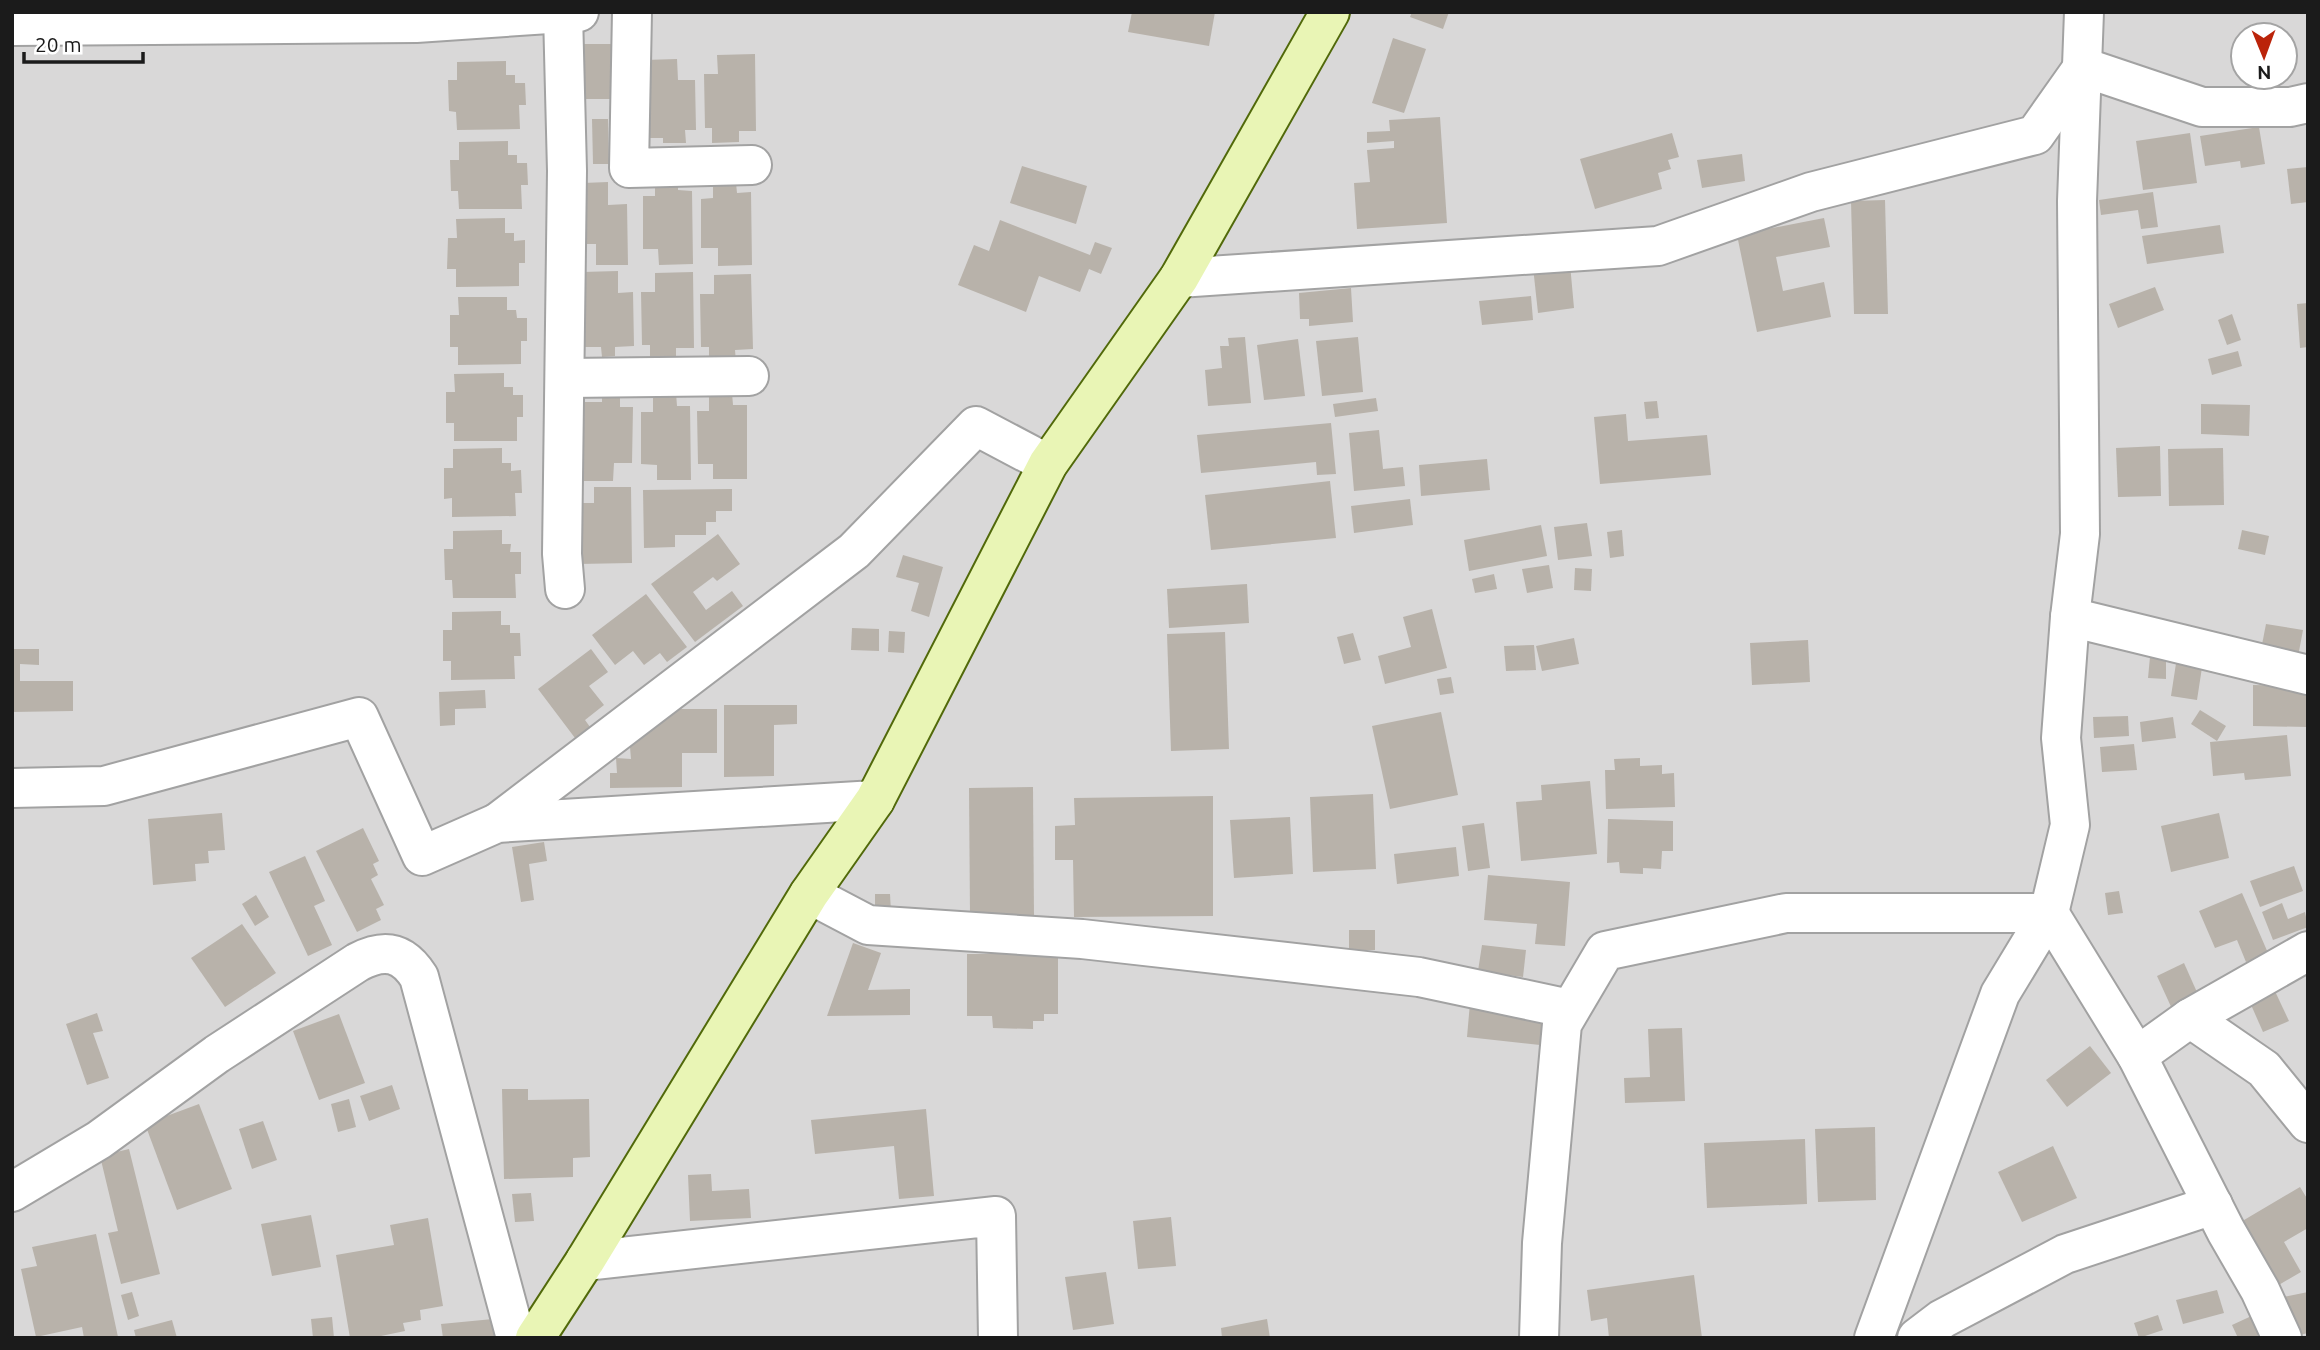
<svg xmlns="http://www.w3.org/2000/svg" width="2320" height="1350" viewBox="0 0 2320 1350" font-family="Ubuntu,sans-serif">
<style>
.residential{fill:#d9d8d8;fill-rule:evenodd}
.building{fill:#b8b2aa}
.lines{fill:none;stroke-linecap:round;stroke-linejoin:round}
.street-casing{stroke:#a2a2a2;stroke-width:42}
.secondary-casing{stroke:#51690a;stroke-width:42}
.street{stroke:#fff;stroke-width:38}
.secondary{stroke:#e9f5b5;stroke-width:38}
</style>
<rect width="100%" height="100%" fill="#eceae1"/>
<!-- residential -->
<path class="residential" d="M12,12H2308V1338H12ZM2243,35H2285V77H2243Z"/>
<!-- building -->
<g class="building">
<polygon points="1132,12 1215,12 1209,46 1128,32"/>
<polygon points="1412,12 1449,12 1443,29 1410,17"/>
<polygon points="1393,38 1426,49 1404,113 1372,103"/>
<polygon points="583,44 614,44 615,99 584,99"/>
<polygon points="755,54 756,131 739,131 739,142 712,143 712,128 705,128 704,74 718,74 717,55"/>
<polygon points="677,59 678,80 695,80 696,130 685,130 686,143 663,143 663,138 646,138 644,60"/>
<polygon points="506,61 506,75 515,75 515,83 525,83 526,105 519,105 520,129 457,130 456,112 449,111 448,80 457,80 457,62"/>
<polygon points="1440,117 1447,223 1357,229 1354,183 1370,182 1367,150 1394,148 1394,141 1367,143 1367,132 1390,131 1389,120"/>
<polygon points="592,119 608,119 609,164 593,164"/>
<polygon points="2259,127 2265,164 2241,168 2240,161 2205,166 2200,136"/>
<polygon points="1672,133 1679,157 1668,160 1671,169 1658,173 1662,189 1595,209 1580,159"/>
<polygon points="2190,133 2197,183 2143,190 2136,141"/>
<polygon points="508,141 508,155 517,155 517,163 527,163 528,185 521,185 522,209 459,209 458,191 451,191 450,160 459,160 459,142"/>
<polygon points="1742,154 1745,181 1702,188 1697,160"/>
<polygon points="1022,166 1087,186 1076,224 1010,203"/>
<polygon points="2308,167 2308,202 2291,204 2287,169"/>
<polygon points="655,179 678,179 678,190 692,191 693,264 659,265 658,249 643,249 643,196 655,196"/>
<polygon points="608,182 608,205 627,204 628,265 596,265 596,244 584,244 583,183"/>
<polygon points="713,183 736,183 737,193 751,192 752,265 718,266 718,248 701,248 701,199 713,198"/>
<polygon points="2153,192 2158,227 2141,229 2138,210 2101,215 2099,200"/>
<polygon points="1885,200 1888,314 1854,314 1851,201"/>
<polygon points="505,218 505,233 514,233 514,241 525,240 525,263 519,263 519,286 456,287 456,269 447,269 448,238 457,238 456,219"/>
<polygon points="1824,218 1830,247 1776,257 1783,291 1824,282 1831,317 1757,332 1737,235"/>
<polygon points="1000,220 1090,255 1095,242 1112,248 1101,274 1089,269 1080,292 1039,276 1026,312 958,285 974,245 989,251"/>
<polygon points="2220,225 2224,253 2147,264 2142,236"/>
<polygon points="1570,264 1574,308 1538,313 1533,267"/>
<polygon points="618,271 618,293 633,292 634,346 615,347 615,356 602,357 601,347 583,347 582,272"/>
<polygon points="693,272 694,348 676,348 676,360 650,360 650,345 642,345 641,292 655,292 655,273"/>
<polygon points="751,274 753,349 735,350 736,362 709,362 709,347 701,347 700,294 714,294 714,275"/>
<polygon points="2155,287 2164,310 2118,328 2109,304"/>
<polygon points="1351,288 1353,322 1309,326 1309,319 1300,319 1299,293"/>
<polygon points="1531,296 1533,320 1482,325 1479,301"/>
<polygon points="458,297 507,297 507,310 516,310 517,318 527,318 527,341 521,341 521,364 458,365 458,347 450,347 450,315 459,315"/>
<polygon points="2308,303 2308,347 2300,348 2297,304"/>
<polygon points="2232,314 2241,340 2227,345 2218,320"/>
<polygon points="1245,337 1251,403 1208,406 1205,370 1222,368 1220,346 1229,346 1228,338"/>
<polygon points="1358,337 1363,392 1322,396 1316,341"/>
<polygon points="1298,339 1305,396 1264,400 1257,345"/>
<polygon points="2238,351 2242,366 2212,375 2208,359"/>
<polygon points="504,373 504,387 513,387 513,395 523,395 523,417 517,417 517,441 454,441 454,423 446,423 446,392 455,392 454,374"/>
<polygon points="602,390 620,390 620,407 633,407 632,463 614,463 613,481 577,481 579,402 602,402"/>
<polygon points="676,393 677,406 690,406 691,480 657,480 657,465 641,464 641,412 653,412 653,394"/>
<polygon points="709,393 732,393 733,405 747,405 747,479 713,479 713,464 698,464 697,411 709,411"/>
<polygon points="1376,398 1378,411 1335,417 1333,404"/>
<polygon points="1657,401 1659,418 1646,419 1644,402"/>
<polygon points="2201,404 2250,405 2249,436 2201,434"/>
<polygon points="1626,414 1628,441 1707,435 1711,475 1600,484 1594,417"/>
<polygon points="1331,423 1336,474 1317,475 1316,462 1201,473 1197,435"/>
<polygon points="1379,430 1383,469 1403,467 1405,486 1354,491 1349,433"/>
<polygon points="2160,446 2161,496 2118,497 2116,448"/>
<polygon points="502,448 502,463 511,463 511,471 521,470 522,493 515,493 516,516 452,517 452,498 444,499 444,468 453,468 453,449"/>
<polygon points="2223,448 2224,505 2169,506 2168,449"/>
<polygon points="1487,459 1490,490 1421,496 1419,465"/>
<polygon points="1330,481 1336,538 1211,550 1205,495"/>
<polygon points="594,487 631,487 632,563 578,564 576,503 594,503"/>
<polygon points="732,489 732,511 716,511 716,522 706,522 706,535 675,535 675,547 644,548 643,490"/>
<polygon points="1410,499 1413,525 1354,533 1351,506"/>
<polygon points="1587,523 1592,556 1558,560 1554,527"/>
<polygon points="1541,525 1547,556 1469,571 1464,540"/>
<polygon points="502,530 502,544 511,544 510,552 521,552 521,574 515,574 516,598 453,598 452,580 445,580 444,549 453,549 453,531"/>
<polygon points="1622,530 1624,556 1610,558 1607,532"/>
<polygon points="2242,530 2269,536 2265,555 2238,549"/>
<polygon points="718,534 740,564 717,581 713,577 693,592 706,610 732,591 743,606 695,642 651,584"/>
<polygon points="903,555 943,567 929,617 911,611 919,583 896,577"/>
<polygon points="1549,565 1553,588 1527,593 1522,569"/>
<polygon points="1575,568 1592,569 1591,591 1574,590"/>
<polygon points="1494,574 1497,589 1475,593 1472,579"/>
<polygon points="1247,584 1249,623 1169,628 1167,589"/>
<polygon points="646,594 687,647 667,662 660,653 644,665 633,651 615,665 592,635"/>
<polygon points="1432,609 1447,668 1385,684 1378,656 1411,647 1403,617"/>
<polygon points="501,611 501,625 510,625 510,633 520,633 521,656 514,656 515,679 451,680 451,661 443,661 443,630 452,630 452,612"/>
<polygon points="2266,624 2303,630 2297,662 2260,655"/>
<polygon points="852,628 879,629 879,651 851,650"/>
<polygon points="889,631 905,632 904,653 888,652"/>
<polygon points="1225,632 1229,749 1171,751 1167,634"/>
<polygon points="1353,633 1361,660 1344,664 1337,637"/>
<polygon points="1574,638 1579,664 1542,671 1536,646"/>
<polygon points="1808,640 1810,682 1752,685 1750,643"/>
<polygon points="1534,645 1536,670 1506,671 1504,646"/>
<polygon points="12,649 39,649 39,665 20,664 20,681 73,681 73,711 12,712"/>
<polygon points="591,649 608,672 589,686 604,705 585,720 590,727 575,738 538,689"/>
<polygon points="2150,657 2166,658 2166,679 2148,678"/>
<polygon points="2177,657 2203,661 2197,700 2171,696"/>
<polygon points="1451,677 1454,693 1440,695 1437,679"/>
<polygon points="2253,685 2308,686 2308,727 2253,726"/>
<polygon points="485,690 486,708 455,709 455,725 440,726 439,692"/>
<polygon points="724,705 797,705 797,724 774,725 774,776 724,777"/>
<polygon points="672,709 717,709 717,753 682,753 682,787 610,788 610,773 617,773 616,758 631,759 630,747"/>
<polygon points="2200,710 2226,726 2217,741 2191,724"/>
<polygon points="1441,712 1458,795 1390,809 1372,726"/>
<polygon points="2128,716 2129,736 2094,738 2093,717"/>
<polygon points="2173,717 2176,738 2142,742 2140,722"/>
<polygon points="2287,735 2291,776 2245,780 2244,773 2213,776 2210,742"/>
<polygon points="2134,744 2137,770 2102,772 2100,747"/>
<polygon points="1640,758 1640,766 1662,765 1662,774 1674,773 1675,807 1606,809 1605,770 1615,770 1614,759"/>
<polygon points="1590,781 1597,854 1521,861 1516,802 1542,800 1541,785"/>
<polygon points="1033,787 1034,917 970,917 969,788"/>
<polygon points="1373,794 1376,869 1313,872 1310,797"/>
<polygon points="1213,796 1213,916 1074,917 1073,860 1055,860 1055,826 1075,825 1074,798"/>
<polygon points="222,813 225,850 208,851 209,863 195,864 196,881 153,885 148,819"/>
<polygon points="2219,813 2229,858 2171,872 2161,826"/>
<polygon points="1290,817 1293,874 1234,878 1230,820"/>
<polygon points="1608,819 1673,821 1673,851 1662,851 1661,869 1643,868 1643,874 1620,873 1619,862 1607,863"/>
<polygon points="1484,823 1490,868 1468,871 1462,826"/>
<polygon points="363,828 379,861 373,864 378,875 371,879 384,905 376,909 381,920 357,932 316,851"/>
<polygon points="544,842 547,861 529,864 534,900 521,902 512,847"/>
<polygon points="1456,847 1459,876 1397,884 1394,854"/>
<polygon points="305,856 325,901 314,906 332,945 308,956 269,872"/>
<polygon points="2294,866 2303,891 2260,907 2250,881"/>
<polygon points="1488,875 1570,882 1565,946 1535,944 1537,924 1484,920"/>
<polygon points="2119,891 2123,913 2108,915 2105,893"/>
<polygon points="2242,893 2268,953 2246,962 2237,940 2215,948 2199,911"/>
<polygon points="875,894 890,894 891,912 875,913"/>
<polygon points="256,895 269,917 255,926 242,904"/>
<polygon points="2282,903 2288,919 2305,912 2308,927 2273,940 2262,912"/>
<polygon points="242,924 276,973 225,1007 191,958"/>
<rect x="1349" y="930" width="26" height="20"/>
<polygon points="853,943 881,953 868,990 910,989 910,1015 827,1016"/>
<polygon points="1482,945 1526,950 1523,977 1478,971"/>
<polygon points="967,954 1058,954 1058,1014 1044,1014 1044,1021 1033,1021 1033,1029 993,1028 992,1016 967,1016"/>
<polygon points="2184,963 2200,999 2173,1011 2157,976"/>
<polygon points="2273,987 2289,1021 2263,1032 2248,998"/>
<polygon points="1470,1003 1544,1011 1540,1045 1467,1037"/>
<polygon points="97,1013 103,1031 93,1033 109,1078 87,1085 66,1024"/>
<polygon points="339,1014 365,1083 319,1100 293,1031"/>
<polygon points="1682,1028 1685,1101 1625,1103 1624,1078 1650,1077 1648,1029"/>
<polygon points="2090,1046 2111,1073 2067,1107 2046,1080"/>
<polygon points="392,1085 400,1109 369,1121 360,1096"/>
<polygon points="502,1089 528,1089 528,1100 589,1099 590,1157 573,1158 573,1177 504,1179"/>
<polygon points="349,1099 356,1127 338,1132 331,1104"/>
<polygon points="199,1104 232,1189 177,1210 145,1124"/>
<polygon points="926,1109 934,1196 899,1199 894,1146 815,1154 811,1120"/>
<polygon points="263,1121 277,1160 252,1169 239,1129"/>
<polygon points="1875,1127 1876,1200 1818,1202 1815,1129"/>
<polygon points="1805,1139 1807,1204 1707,1208 1704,1143"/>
<polygon points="2053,1146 2077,1198 2022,1222 1998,1172"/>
<polygon points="129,1149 160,1274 121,1284 108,1233 118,1231 100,1156"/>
<polygon points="711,1174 712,1191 749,1189 751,1218 690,1221 688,1175"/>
<polygon points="2300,1187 2308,1200 2308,1228 2284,1242 2301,1272 2277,1286 2239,1223"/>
<polygon points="531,1193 534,1221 515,1222 512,1194"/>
<polygon points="311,1215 321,1267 272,1276 261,1224"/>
<polygon points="1171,1217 1176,1266 1138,1269 1133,1221"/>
<polygon points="428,1218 443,1306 420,1310 421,1320 403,1323 405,1331 381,1336 381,1338 350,1338 336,1255 394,1245 390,1225"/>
<polygon points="96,1234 118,1337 84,1338 82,1327 36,1337 21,1269 37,1266 32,1247"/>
<polygon points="1106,1272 1114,1324 1073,1330 1065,1277"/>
<polygon points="1694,1275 1702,1338 1609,1338 1607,1318 1591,1321 1587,1290"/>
<polygon points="2217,1290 2224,1313 2183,1324 2176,1300"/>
<polygon points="132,1292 139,1316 128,1320 121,1295"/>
<polygon points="2308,1292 2308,1333 2291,1337 2283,1297"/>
<polygon points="2258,1313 2266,1332 2253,1338 2238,1338 2232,1325"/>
<polygon points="2158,1315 2163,1330 2139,1338 2134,1323"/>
<polygon points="332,1317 334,1338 313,1338 311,1319"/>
<polygon points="493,1319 495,1338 443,1338 441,1324"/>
<polygon points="1267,1319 1270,1338 1222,1338 1221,1328"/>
<polygon points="172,1320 177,1338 136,1338 134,1330"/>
</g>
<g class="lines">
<!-- street casing -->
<g class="street-casing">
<g id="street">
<polyline points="632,12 629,168 752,165"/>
<polyline points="563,13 567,171 562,554 565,589"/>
<polyline points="12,26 416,23 579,12"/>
<polyline points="1179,278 1658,246 1811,192 2035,135 2083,67 2202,107 2290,107 2308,103"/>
<polyline points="566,378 749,376"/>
<polyline points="2070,617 2308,675"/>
<polyline points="12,788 104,786 359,717 422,856 497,823 875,800"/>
<polyline points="497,823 854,551 976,426 1048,464"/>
<polyline points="809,894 868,925 1082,939 1419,977 1570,1009"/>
<polyline points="2190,1018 2308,951"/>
<polyline points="2137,1056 2190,1018 2264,1069 2308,1123"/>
<path d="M12,1192L99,1140L217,1054L358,962C385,948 403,952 419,977L516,1338"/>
<polyline points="585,1261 996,1216 998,1338"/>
<polyline points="1539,1338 1542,1243 1562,1024 1605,951 1786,913 2049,913 2137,1056 2226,1231 2260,1290 2282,1338"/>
<polyline points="1874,1338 2000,994 2049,913 2070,825 2061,738 2070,617 2080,534 2077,201 2084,12"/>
<polyline points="1917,1338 1942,1319 2065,1254 2213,1205"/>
</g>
</g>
<!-- secondary casing -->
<g class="secondary-casing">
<polyline id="secondary" points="535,1338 585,1261 809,894 875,800 1048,464 1179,278 1330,12"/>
</g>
<!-- street -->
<use href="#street" class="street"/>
<!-- secondary -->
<use href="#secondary" class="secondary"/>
</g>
<!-- border -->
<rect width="2320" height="1350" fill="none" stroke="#1b1b1b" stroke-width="28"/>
<!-- north arrow -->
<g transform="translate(2264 56) rotate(179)"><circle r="33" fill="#ffffff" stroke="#a4a4a4" stroke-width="2"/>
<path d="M0-5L12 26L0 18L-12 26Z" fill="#bb240a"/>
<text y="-10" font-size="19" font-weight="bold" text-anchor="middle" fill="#1b1b1b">N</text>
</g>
<!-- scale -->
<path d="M24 52v10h119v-10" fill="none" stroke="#1b1b1b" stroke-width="3.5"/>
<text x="35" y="52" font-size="21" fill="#1b1b1b" stroke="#ffffff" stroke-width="5" paint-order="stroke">20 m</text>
</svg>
